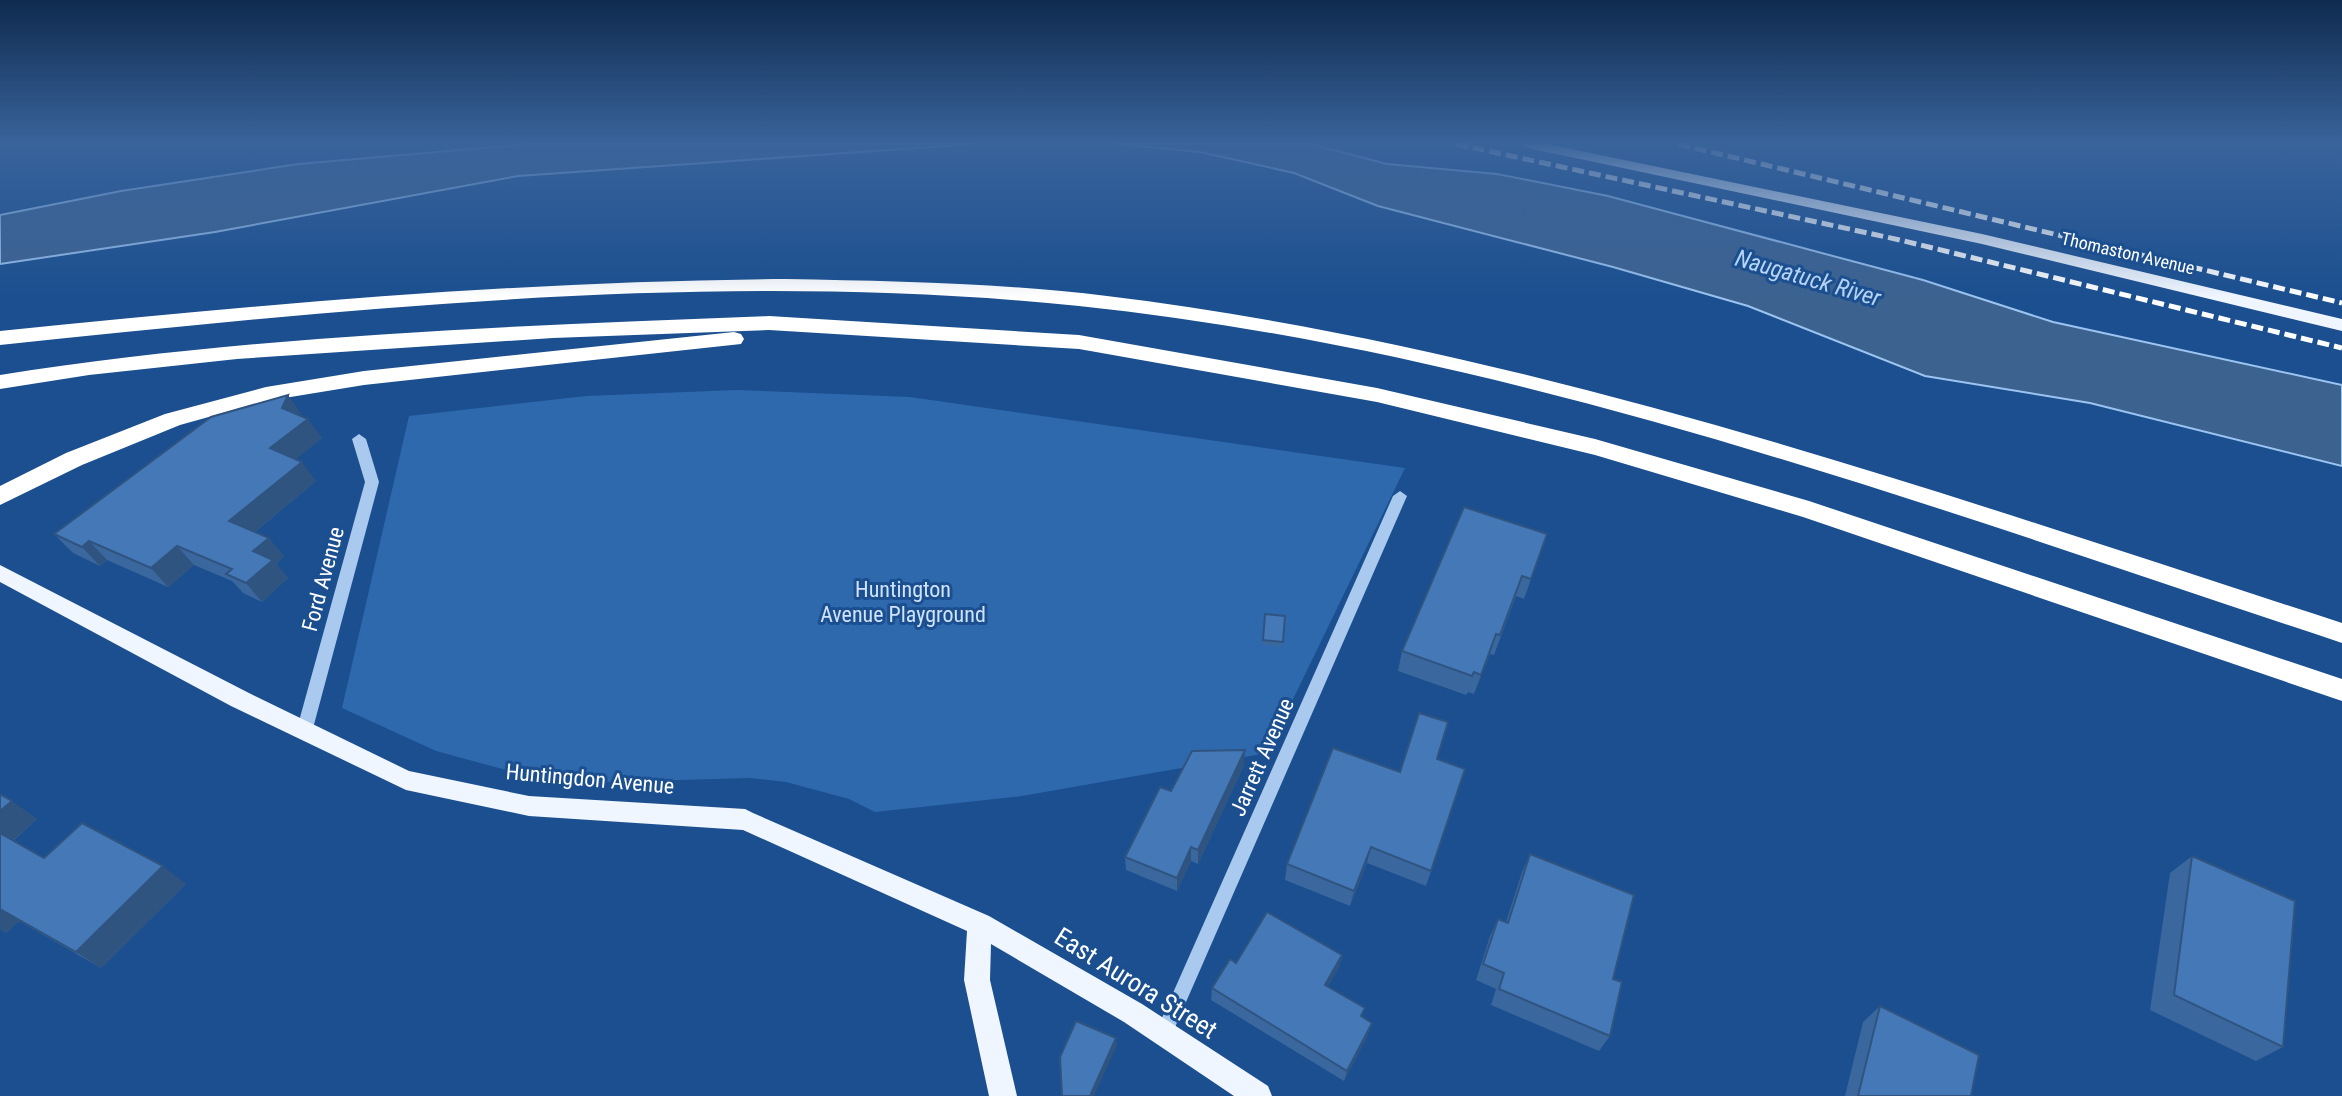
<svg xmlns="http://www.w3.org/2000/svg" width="2342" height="1096" viewBox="0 0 2342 1096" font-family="'Roboto Condensed',sans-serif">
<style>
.green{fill:#2e69ad}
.water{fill:#3c6290;stroke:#9cc4f0;stroke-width:2}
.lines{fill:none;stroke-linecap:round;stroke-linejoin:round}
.minor{fill:#a9c9ee;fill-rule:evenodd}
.major{fill:#f0f6ff;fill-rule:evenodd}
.highway{fill:#fff;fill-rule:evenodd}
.rail{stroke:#fff;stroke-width:5;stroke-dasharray:12 5;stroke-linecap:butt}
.wall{fill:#3a679d}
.shaded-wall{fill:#305480}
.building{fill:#4478b7;stroke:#305480;stroke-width:2}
.labels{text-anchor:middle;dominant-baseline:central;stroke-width:6;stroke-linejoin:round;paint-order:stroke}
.far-street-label{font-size:18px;fill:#fff;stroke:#1b4f8f}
.street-label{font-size:22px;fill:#fff;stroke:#1b4f8f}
.park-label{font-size:22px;fill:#cfe3fa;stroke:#1b4f8f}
.water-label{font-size:24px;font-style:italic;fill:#b5d3f5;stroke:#1b4f8f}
.near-street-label{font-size:26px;fill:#fff;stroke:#1b4f8f}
</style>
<rect width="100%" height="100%" fill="#1b4f8f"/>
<!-- green -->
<polygon class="green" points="737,390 910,397 1405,468 1267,753 1022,796 875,812 849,799 786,782 750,778 608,782 517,773 436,751 342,708 409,416 586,396"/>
<!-- water -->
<g class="water">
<polygon points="529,144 974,144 518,176 215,232 0,264 0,215 121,191 298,164"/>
<polygon points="1117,144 1311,144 1387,164 1497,174 1608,196 1923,280 2053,322 2342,385 2342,466 2090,403 1925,376 1748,306 1613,267 1378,206 1294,173 1200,152"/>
</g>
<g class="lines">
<!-- minor -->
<g class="minor">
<polygon points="359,434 366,439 379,482 312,732 310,737 304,739 298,737 296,732 365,482 352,439"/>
<polygon points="1400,491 1407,496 1169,1041 1163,1044 1157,1041 1154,1035 1157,1029 1393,496"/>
</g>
<!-- major -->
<g class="major">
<polygon points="1521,144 1547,144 1982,234 2342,319 2342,331 1982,244 1528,148"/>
<polygon points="0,565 247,692 409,771 529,796 745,809 753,813 989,916 1142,1004 1268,1086 1272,1096 1234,1096 1124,1022 991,944 990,980 1017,1096 989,1096 964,980 967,931 743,830 529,816 406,790 231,706 0,582"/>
</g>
<!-- highway -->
<g class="highway">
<path d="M786,279C893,281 1001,283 1107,296C1532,348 1937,492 2342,623V643C1932,507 1511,351 1079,306C720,269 357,308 0,345V331C262,304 523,281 786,279Z"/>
<path d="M769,316L1079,335L1377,388L1595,439L1809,501L2342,679V701L1803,517L1595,455L1377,402L1079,349L769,330L553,338L237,359L89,375L0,389V375C254,335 512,326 769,316Z"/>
<polygon points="734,332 741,334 744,339 741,344 364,385 266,401 180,425 82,465 0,505 0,486 66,453 165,414 266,387 364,371"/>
</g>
<!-- rail -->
<g class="rail">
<polyline points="1456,144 1900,240 2342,348"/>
<polyline points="1678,144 2342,303"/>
</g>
</g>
<!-- wall -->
<g class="wall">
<polygon points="288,395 301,415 322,438 295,459 316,481 255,532 284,556 276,564 288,578 262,602 243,593 232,581 194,565 168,587 107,560 100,566 73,553 54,534"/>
<polygon points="1547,534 1524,599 1516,596 1494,655 1490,654 1474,694 1468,692 1466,695 1398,671 1402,651"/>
<polygon points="1265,614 1285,616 1282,647 1263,645"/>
<polygon points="1437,759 1465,769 1426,886 1367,863 1350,906 1285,880 1287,864 1400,772"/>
<polygon points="1244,765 1198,864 1191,861 1177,891 1126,870 1125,857 1171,791"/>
<polygon points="0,794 37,819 13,841 44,858 186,884 101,968 19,921 6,933 0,929"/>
<polygon points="1530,854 1613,979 1610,1036 1599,1051 1491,1005 1496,989 1476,980 1490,936 1498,919 1506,922 1522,872"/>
<polygon points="2192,856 2283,1047 2256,1061 2150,1010 2170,873"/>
<polygon points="1342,955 1339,967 1328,986 1362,1017 1368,1035 1344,1081 1211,1000 1212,988 1236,963"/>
<polygon points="1880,1006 1971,1096 1845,1096 1863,1022"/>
</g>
<!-- shaded-wall -->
<g class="shaded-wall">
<polygon points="288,395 301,414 296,427 282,408"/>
<polygon points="308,419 322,438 285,468 270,448"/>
<polygon points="302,462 316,481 245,540 229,521"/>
<polygon points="269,538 284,556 276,564 288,578 262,602 246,583 253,551"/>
<polygon points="89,541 107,560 100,566 82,547"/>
<polygon points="177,546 194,565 168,587 151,568"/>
<polygon points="1496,634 1490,654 1474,694 1481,675"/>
<polygon points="1245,750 1244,765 1198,864 1198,850"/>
<polygon points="12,801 37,819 10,843 0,836 0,811"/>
<polygon points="1191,847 1191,861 1177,891 1177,878"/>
<polygon points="1371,847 1367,863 1350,906 1354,891"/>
<polygon points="163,866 186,884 101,968 76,952"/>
<polygon points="0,909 19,921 6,933 0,929"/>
<polygon points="1342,955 1339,967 1322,997 1325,985"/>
<polygon points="1372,1023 1368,1035 1344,1081 1347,1071"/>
<polygon points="1116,1038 1117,1045 1094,1096 1090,1096"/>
</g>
<!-- building -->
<g class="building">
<polygon points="288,395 282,408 308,419 270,448 302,462 229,521 269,538 253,551 273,560 246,583 226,574 232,569 177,546 151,568 89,541 82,547 54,534 211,417"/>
<polygon points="1464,507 1547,534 1531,579 1522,576 1500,635 1496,634 1481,675 1474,672 1472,676 1402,651"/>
<polygon points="1265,614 1285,616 1283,642 1263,640"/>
<polygon points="1419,713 1448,722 1437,759 1465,769 1431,871 1371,847 1354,891 1287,864 1333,748 1400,772"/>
<polygon points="1245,750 1198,850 1191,847 1177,878 1125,857 1160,787 1171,791 1192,751"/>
<polygon points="0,794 12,801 0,811"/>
<polygon points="82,823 163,866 76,952 0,909 0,833 44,858"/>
<polygon points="1530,854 1634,895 1613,979 1622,982 1610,1036 1499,989 1504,973 1483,964 1498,919 1508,923"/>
<polygon points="2192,856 2295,901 2283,1047 2174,995"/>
<polygon points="1267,912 1342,955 1325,985 1365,1008 1361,1016 1372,1023 1347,1071 1212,988 1230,959 1236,963"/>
<polygon points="1880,1006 1979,1055 1971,1096 1858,1096"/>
<polygon points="1076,1021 1116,1038 1090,1096 1062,1096 1060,1057"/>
</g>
<!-- sky -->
<linearGradient id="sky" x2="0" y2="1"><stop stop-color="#0f2b4f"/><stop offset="0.48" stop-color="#39639b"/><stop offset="1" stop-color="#39639b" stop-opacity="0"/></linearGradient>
<rect width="2342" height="297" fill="url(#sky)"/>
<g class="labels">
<!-- far-street labels -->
<g class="far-street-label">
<text transform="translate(2128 253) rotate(13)">Thomaston Avenue</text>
</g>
<!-- street labels -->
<g class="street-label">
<text transform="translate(323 579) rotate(-75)">Ford Avenue</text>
<text transform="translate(1262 757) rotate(-66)">Jarrett Avenue</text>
<text transform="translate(590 779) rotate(5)">Huntingdon Avenue</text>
</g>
<!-- park labels -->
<g class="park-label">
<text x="903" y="589">Huntington<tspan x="903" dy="25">Avenue Playground</tspan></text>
</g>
<!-- water labels -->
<g class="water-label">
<text transform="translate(1808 278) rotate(16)">Naugatuck River</text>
</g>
<!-- near-street labels -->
<g class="near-street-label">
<text transform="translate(1136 983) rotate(32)">East Aurora Street</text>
</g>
</g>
</svg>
